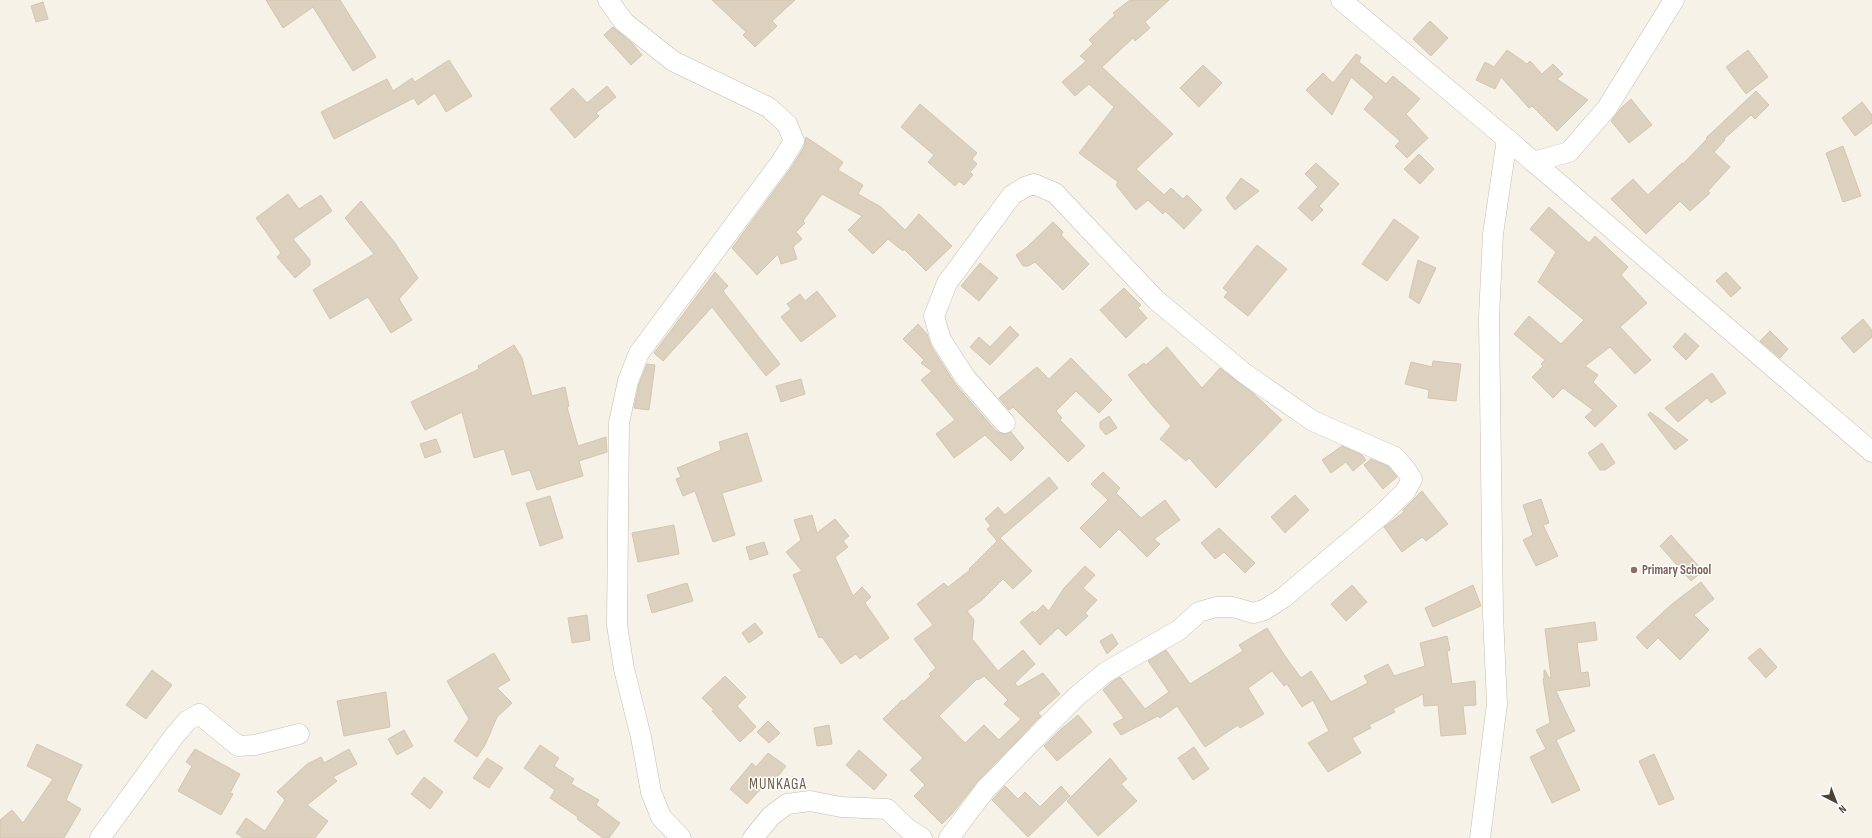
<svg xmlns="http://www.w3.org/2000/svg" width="1872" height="838" viewBox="0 0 1872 838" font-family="'Sofia Sans Condensed',sans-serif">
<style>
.building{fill:#dcd1bf;stroke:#d4c6ae;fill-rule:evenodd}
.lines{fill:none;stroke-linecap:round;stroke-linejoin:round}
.street-casing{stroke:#c5bdac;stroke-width:21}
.street{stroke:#fff;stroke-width:20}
.education-dot{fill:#8d6e63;stroke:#fff;stroke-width:1.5}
.labels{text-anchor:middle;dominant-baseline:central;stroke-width:3;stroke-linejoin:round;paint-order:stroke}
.education-label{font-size:13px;font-weight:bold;fill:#785e54;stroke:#fff;text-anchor:start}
.quarter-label{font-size:15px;letter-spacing:1px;fill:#6e614c;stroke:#fff}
</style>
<rect width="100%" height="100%" fill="#f6f2e8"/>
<!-- building -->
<g class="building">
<polygon points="266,0 340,0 376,57 353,71 313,7 283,28"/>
<polygon points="712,0 795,0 772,21 777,26 755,47 743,35 746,32"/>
<polygon points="1130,0 1169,0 1145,22 1150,28 1135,41 1133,38 1102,67 1173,134 1136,169 1164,195 1171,188 1183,199 1187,195 1202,210 1184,229 1165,211 1163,214 1148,200 1136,210 1116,185 1118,182 1079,153 1114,107 1089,84 1075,96 1062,82 1086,61 1080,56 1093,44 1089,40 1115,15 1113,13"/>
<polygon points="43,2 48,19 36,22 31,6"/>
<polygon points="1430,21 1448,38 1431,56 1413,39"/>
<polygon points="613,27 632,43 642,55 631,65 604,35"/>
<polygon points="1507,50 1527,64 1530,61 1542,74 1553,64 1563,74 1557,79 1588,100 1557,131 1532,106 1529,108 1501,77 1495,89 1476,80 1485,62 1494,67"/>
<polygon points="1748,50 1768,77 1746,94 1726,67"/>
<polygon points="1356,54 1361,57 1359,62 1386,84 1393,76 1420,99 1406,114 1428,138 1407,158 1395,146 1400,141 1364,109 1374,97 1351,77 1332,115 1306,90 1323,73 1333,83"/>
<polygon points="449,60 472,96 446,112 435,93 418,105 414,98 334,139 321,112 387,79 393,91 412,78 415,82"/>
<polygon points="1203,65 1222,83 1199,107 1180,88"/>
<polygon points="607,86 616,97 596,113 599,116 575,138 550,109 573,88 587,103"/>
<polygon points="1756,91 1769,105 1755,119 1751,115 1724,139 1725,140 1714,152 1730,167 1708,191 1710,193 1690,211 1680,201 1646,234 1611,199 1633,179 1648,195 1682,163 1683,164 1707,139 1706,138"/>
<polygon points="1631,99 1652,125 1629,143 1611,121 1621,108"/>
<polygon points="1862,102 1872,115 1872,123 1855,136 1842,118"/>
<polygon points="920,104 977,153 972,159 977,164 970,172 973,175 964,185 959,181 955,186 928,162 934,155 901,127"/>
<polygon points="806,137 843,162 838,170 863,185 858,194 881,207 905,230 919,214 952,246 926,271 904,249 903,251 888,239 873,254 848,230 862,216 822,194 803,221 805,223 796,232 802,239 793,247 797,259 781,264 778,254 757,275 732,248 791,168 804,147"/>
<polygon points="1843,146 1861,196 1843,202 1826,153"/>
<polygon points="1419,154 1434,169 1420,184 1404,169"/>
<polygon points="1316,163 1339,184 1319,206 1323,210 1312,221 1298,208 1318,187 1305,174"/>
<polygon points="1241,178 1259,191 1235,210 1226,198"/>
<polygon points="288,194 299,209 321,195 332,211 293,239 310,260 310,265 295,278 277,257 281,253 256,218"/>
<polygon points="361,201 395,243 418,278 399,299 412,320 391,333 368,297 330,319 313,290 374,254 345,218"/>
<polygon points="1549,207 1589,243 1595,236 1628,267 1621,275 1647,303 1620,327 1651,360 1635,374 1610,347 1585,366 1598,375 1593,382 1617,406 1595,427 1585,417 1593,410 1563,388 1553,398 1532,377 1543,366 1541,364 1545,360 1514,334 1529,316 1561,344 1584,320 1538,282 1556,252 1530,229"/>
<polygon points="1394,219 1419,237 1387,281 1362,264"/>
<polygon points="1053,222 1063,232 1061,235 1089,264 1063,290 1035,262 1028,266 1023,266 1016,255 1026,248"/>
<polygon points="1257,245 1287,269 1248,316 1224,297 1228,292 1223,288"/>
<polygon points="1418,260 1436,268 1419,304 1409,297"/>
<polygon points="980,263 998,278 979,301 961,286"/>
<polygon points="715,272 728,286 723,291 780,364 766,376 712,307 663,361 654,353"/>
<polygon points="1726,272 1741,288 1731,297 1716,281"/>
<polygon points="1124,288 1141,305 1138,308 1147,318 1126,338 1100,310"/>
<polygon points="817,291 836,316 801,342 781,317 791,309 787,304 800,294 805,301"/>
<polygon points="1863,319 1872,330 1872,337 1854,353 1841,338"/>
<polygon points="918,324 927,334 931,346 956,385 996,431 1002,434 1011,432 1024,448 1011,461 985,435 954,458 936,434 955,420 921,380 932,371 921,363 924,360 903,339"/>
<polygon points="1010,326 1019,335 990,365 970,347 979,337 990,347"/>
<polygon points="1770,331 1788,349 1780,358 1760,341"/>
<polygon points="1685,333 1699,346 1686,360 1673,347"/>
<polygon points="514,345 522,358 532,396 565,387 569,406 567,407 578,446 606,437 607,452 579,461 583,476 537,490 530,470 512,475 504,449 474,458 462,412 425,430 411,402 479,369 478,366"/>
<polygon points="1167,347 1202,388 1220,368 1254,394 1282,420 1216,488 1189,458 1186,461 1160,439 1171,426 1152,405 1128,375 1144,363 1146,365"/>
<polygon points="1071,358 1112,400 1099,413 1076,391 1056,411 1062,418 1060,420 1085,446 1068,462 1013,407 1009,410 999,398 1037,367 1049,379"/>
<polygon points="1433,361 1461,364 1456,401 1428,398 1429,390 1405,384 1411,362 1432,367"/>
<polygon points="647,364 655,365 649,410 634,408 639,384"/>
<polygon points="1712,373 1726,393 1711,403 1707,398 1678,422 1665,408"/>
<polygon points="801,379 805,394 781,402 776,386"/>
<polygon points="1650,412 1688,440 1675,450 1648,415"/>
<polygon points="1109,416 1117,428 1106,435 1100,428 1100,422"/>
<polygon points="747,433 762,481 722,493 735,535 713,542 695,491 683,496 676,479 681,477 677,468 721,450 719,442"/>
<polygon points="436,439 441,452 425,458 420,444"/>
<polygon points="1602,443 1615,463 1605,470 1600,470 1588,453"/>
<polygon points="1342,446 1362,455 1366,460 1353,471 1346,462 1331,473 1322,460"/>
<polygon points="1371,459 1388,466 1397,477 1383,489 1364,465"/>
<polygon points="1103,472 1120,488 1116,493 1141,518 1165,500 1180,520 1154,539 1160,544 1147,557 1119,529 1100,548 1080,528 1108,500 1091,484"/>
<path d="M1049,477L1058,488L1000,538L1032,571L1013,589L1003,579L982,600L967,611L974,620L972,639L998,671L1023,650L1035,664L1015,683L1018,687L1043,673L1060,694L1038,713L1041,716L977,782L952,814L942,824L914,796L925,785L910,770L923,758L883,719L902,700L904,701L931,676L929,674L936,668L914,639L933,625L917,604L944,583L948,587L970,570L969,569L998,540L997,541L987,529L991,526L985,519L998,507L1005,515ZM984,676L1008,700L1004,704L1021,719L999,740L984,725L965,743L939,716L977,679L978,680Z"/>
<polygon points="1422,491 1448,524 1426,541 1422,537 1402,552 1384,527 1404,512 1403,510"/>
<polygon points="1295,495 1309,510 1285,533 1271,517"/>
<polygon points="550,496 563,538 540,546 526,503"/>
<polygon points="1541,499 1549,523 1543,525 1558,556 1536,566 1523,540 1533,535 1523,505"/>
<polygon points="812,515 817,533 835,519 849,536 843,541 848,547 835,557 853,596 862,587 871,597 865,603 889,638 860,659 856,654 841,664 822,637 819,638 793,575 802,571 786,552 801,540 794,520"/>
<polygon points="674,525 679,554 638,562 632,533"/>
<polygon points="1219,528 1255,563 1245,573 1224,552 1215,559 1201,543"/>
<polygon points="1671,535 1703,571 1691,581 1660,546"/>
<polygon points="764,542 768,554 750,560 746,547"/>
<polygon points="1085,566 1095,575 1083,588 1097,600 1085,613 1088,616 1066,636 1058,628 1040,645 1020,622 1033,611 1035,613 1043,605 1049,611 1064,588"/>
<polygon points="1701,582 1714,599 1694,615 1709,630 1680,660 1658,638 1647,649 1636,637 1672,604"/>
<polygon points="687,583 693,601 652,613 647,595"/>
<polygon points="1352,585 1367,602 1346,621 1331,604"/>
<polygon points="1473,585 1481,606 1433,627 1425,608"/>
<polygon points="587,615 590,640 572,643 568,618"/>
<polygon points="1595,622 1597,640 1577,643 1581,673 1588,672 1590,686 1556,691 1575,731 1556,740 1580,790 1552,803 1530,757 1546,749 1536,730 1550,723 1543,679 1544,678 1544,670 1545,670 1549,678 1551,677 1545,629"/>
<polygon points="755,623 763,633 749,643 742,633"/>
<polygon points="1267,628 1285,656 1301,678 1311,671 1331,702 1368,683 1364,676 1388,664 1394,676 1425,666 1420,643 1447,636 1450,650 1447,651 1452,684 1475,681 1476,705 1463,706 1466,734 1441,736 1438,705 1424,706 1423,694 1393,709 1395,712 1369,725 1371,728 1352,738 1361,753 1328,772 1308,743 1329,731 1313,700 1302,707 1287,684 1284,686 1272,671 1248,688 1264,714 1240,728 1238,725 1205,747 1177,706 1160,718 1158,716 1121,735 1113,724 1124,718 1103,690 1113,681 1120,677 1145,709 1169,692 1148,661 1166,650 1190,684 1243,651 1239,645"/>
<polygon points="1112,634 1118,644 1107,654 1100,641"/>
<polygon points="1760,648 1777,667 1766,678 1748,658"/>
<polygon points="494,653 510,680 497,688 512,703 497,717 485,745 477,757 454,741 469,719 447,681"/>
<polygon points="152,670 172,685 146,719 126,705"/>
<polygon points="725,676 746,697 737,706 756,727 740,742 712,711 714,710 702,698"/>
<polygon points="386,692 390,727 344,736 337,701"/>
<polygon points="1078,715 1092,732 1057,761 1044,746 1059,731"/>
<polygon points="768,721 780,733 769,743 757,732"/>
<polygon points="829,725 832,744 817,746 814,728"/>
<polygon points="404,730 413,746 397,755 388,739"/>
<polygon points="37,744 82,765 66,800 81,809 64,838 0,838 0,820 12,810 23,823 53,779 27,766"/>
<polygon points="540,745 559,758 554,766 574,779 571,784 599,800 596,805 620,823 609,838 603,838 577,819 578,817 550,798 555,790 524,768"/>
<polygon points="1194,747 1209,769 1193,780 1178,758"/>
<polygon points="195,749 240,774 230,793 233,794 221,815 178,791 192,766 186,762"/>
<polygon points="349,749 357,764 333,777 337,781 307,805 328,821 315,838 243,838 236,833 246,818 265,831 285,800 277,792 307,764 321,757 324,763"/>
<polygon points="859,750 887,775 874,790 846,765"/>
<polygon points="768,753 786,766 771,785 767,782 747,804 730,789 752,763 756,767"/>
<polygon points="1654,754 1674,799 1659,805 1639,761"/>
<polygon points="487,758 503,768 489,788 473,778"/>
<polygon points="1110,758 1127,779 1121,784 1137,801 1098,836 1067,801"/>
<polygon points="424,777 443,792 430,809 411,794"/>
<polygon points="1005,786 1018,799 1025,792 1040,807 1061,786 1070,796 1028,837 992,800"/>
</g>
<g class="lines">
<!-- street casing -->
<g class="street-casing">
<g id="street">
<polyline points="608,0 624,22 673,61 768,107 787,124 794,141 781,162 639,353 628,381 619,423 617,625 624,669 641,737 651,792 661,817 681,838"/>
<polyline points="1341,0 1507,139 1872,452"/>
<polyline points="1533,162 1569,152 1607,108 1674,0"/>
<polyline points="100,838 175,735 187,721 199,714 238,746 255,745 299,734"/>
<polyline points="753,838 771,816 787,804 810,801 841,807 887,809 908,829 922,838"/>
<polyline points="949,838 985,790 1044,729 1077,696 1106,672 1179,630 1199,612 1216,607 1233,607 1253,613 1264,610 1283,598 1381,515 1405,492 1412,479 1406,470 1395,457 1313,421 1244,373 1156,300 1055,193 1034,184 1025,187 1012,195 947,283 934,316 941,340 965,377 1005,423"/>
<polyline points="1480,838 1497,704 1493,615 1489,317 1493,234 1507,139"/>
</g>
</g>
<!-- street -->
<use href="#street" class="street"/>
</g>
<!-- markers -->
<circle class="education-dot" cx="1634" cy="570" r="4"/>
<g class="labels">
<!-- education labels -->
<g class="education-label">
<text x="1642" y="570">Primary School</text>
</g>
<!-- quarter labels -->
<g class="quarter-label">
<text x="778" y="784">MUNKAGA</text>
</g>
</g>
<!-- north arrow -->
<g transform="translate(1836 802) rotate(138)" stroke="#ffffff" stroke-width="3" paint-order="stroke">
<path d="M0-3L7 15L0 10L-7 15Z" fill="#4a4336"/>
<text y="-6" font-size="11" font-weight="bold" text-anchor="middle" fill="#4a4336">N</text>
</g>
</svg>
